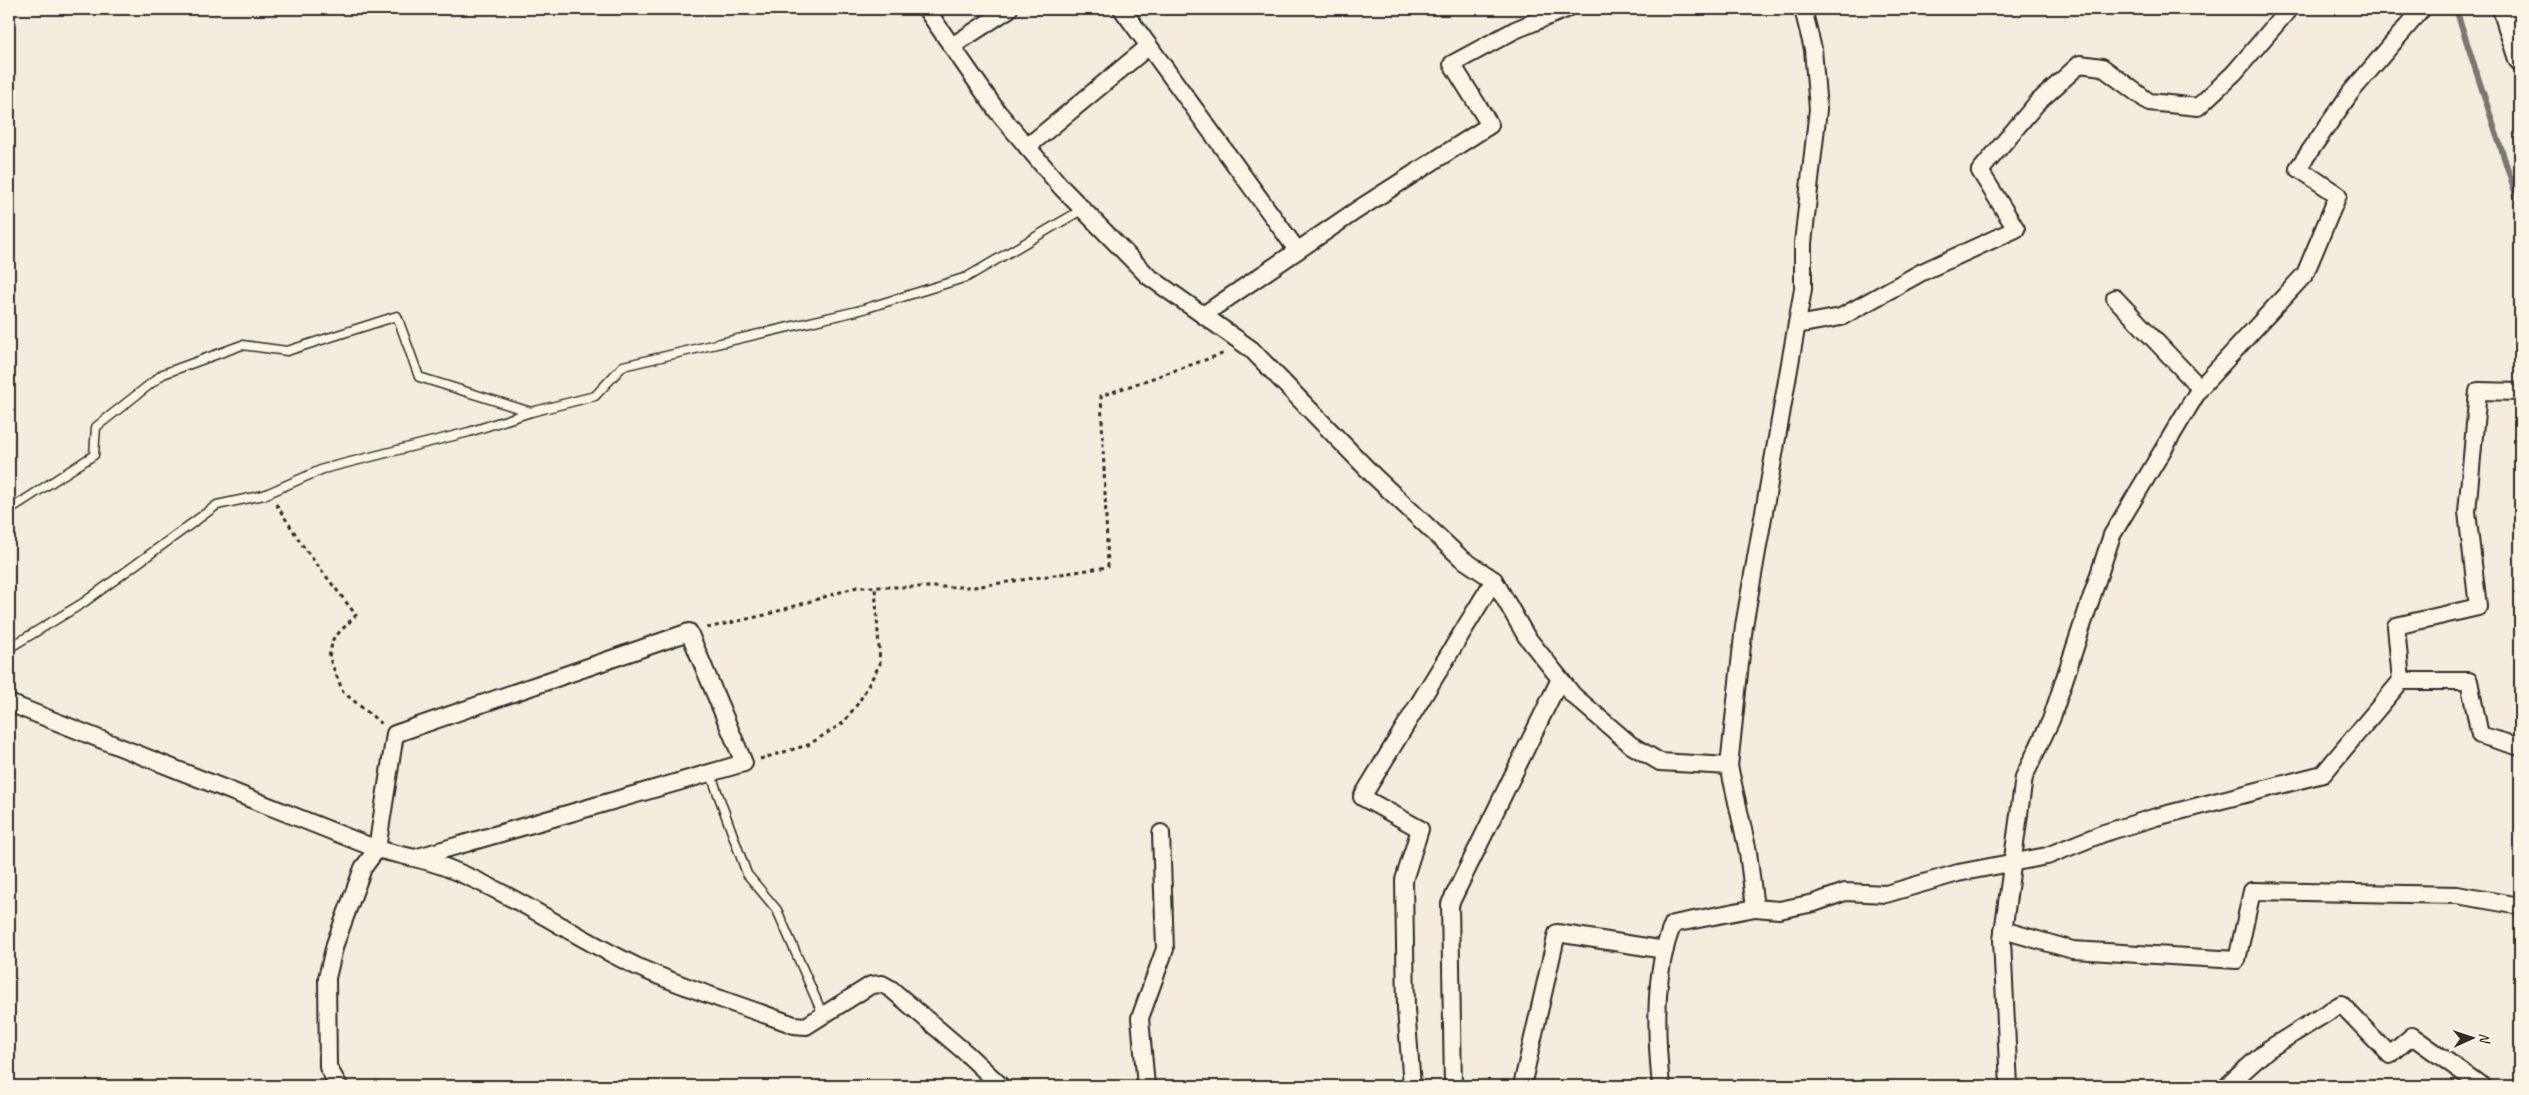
<svg xmlns="http://www.w3.org/2000/svg" width="2529" height="1095" viewBox="0 0 2529 1095" font-family="Caveat,sans-serif">
<style>
.lines{fill:none;stroke-linecap:round;stroke-linejoin:round}
.stream{stroke:#7a7771;stroke-width:6}
.service-casing{stroke:#2b2b2b;stroke-width:11}
.minor-casing{stroke:#2b2b2b;stroke-width:20}
.secondary-casing{stroke:#2b2b2b;stroke-width:26}
.path{stroke:#2b2b2b;stroke-width:3;stroke-dasharray:4 4;stroke-linecap:butt}
.service{stroke:#fcf5e5;stroke-width:8}
.minor{stroke:#fcf5e5;stroke-width:16}
.secondary{stroke:#fcf5e5;stroke-width:22}
</style>
<rect width="100%" height="100%" fill="#f4edde"/>
<filter id="ink" filterUnits="userSpaceOnUse"><feTurbulence type="fractalNoise" baseFrequency=".02" numOctaves="2"/><feDisplacementMap in="SourceGraphic" scale="10" xChannelSelector="R" yChannelSelector="G"/><feConvolveMatrix kernelMatrix="1 2 1 2 8 2 1 2 1" color-interpolation-filters="sRGB"/></filter>
<g filter="url(#ink)">
<g class="lines">
<!-- stream -->
<polyline class="stream" points="2456,9 2520,207"/>
<!-- service casing -->
<g class="service-casing">
<g id="service">
<polyline points="9,510 94,455 96,427 163,374 242,345 287,351 397,316 419,377 531,412 595,396 623,366 857,311 967,277 1083,209"/>
<polyline points="9,648 83,603 217,505 264,495 323,469 469,432 531,412"/>
<polyline points="710,772 747,874 777,910 823,1015"/>
</g>
</g>
<!-- minor casing -->
<g class="minor-casing">
<g id="minor">
<polyline points="926,9 997,111 1062,188 1148,276 1251,349 1374,476 1461,558 1494,580 1526,636 1573,695 1631,745 1660,762 1729,766"/>
<polyline points="1122,9 1297,250"/>
<polyline points="1803,9 1813,49 1818,109 1803,243 1803,289 1744,626 1729,766 1748,852 1755,908 1779,910 1814,903 1845,892 1886,894 1958,873 2047,856 2104,833 2156,817 2323,774 2401,681 2469,681 2480,735 2520,747"/>
<polyline points="952,46 1009,9"/>
<polyline points="1027,147 1149,46"/>
<polyline points="2115,298 2200,388"/>
<polyline points="1203,315 1357,210 1490,125 1452,64 1515,30 1566,9"/>
<polyline points="1797,325 1841,317 1922,272 2016,229 1980,171 2037,103 2080,64 2102,67 2149,102 2198,107 2234,73 2289,9"/>
<polyline points="2401,681 2396,626 2478,607 2467,512 2478,391 2520,392"/>
<path d="M9,703L377,849C402,856 426,859 450,869C516,895 574,937 638,967C687,989 743,1006 794,1025L806,1026L871,985L882,984L891,989L966,1053L1001,1086"/>
<polyline points="2003,930 2073,950 2237,960 2252,891 2457,895 2520,906"/>
<polyline points="339,1086 328,1067 327,978 335,944 363,868 377,849 395,734 689,632 744,763 418,857"/>
<polyline points="1146,1086 1140,1018 1165,949 1161,833"/>
<polyline points="1412,1086 1406,1009 1404,880 1420,829 1362,797 1494,580"/>
<polyline points="1453,1086 1450,904 1560,679"/>
<polyline points="1522,1086 1557,933 1665,950"/>
<path d="M1661,1086C1656,1036 1653,971 1673,924L1755,908"/>
<polyline points="2009,1086 2002,940 2024,777 2051,720 2112,535 2200,388 2305,274 2338,195 2298,168 2351,92 2422,9"/>
<polyline points="2227,1086 2267,1050 2341,1004 2390,1055 2412,1036 2482,1086"/>
</g>
</g>
<!-- secondary casing -->
<g class="secondary-casing">
<polyline id="secondary" points="2504,9 2520,59"/>
</g>
<!-- path -->
<g class="path">
<polyline points="276,504 305,549 356,615 333,639 329,657 343,692 382,724"/>
<polyline points="707,628 765,615 857,587 974,587 1108,567 1101,396 1225,353"/>
<polyline points="760,759 808,745 843,723 859,702 880,664 875,587"/>
</g>
<!-- service -->
<use href="#service" class="service"/>
<!-- minor -->
<use href="#minor" class="minor"/>
<!-- secondary -->
<use href="#secondary" class="secondary"/>
</g>
</g>
<!-- margin -->
<rect width="2529" height="1095" fill="none" stroke="#fcf5e5" stroke-width="30"/>
<rect x="15" y="15" width="2499" height="1065" fill="none" stroke="#2b2b2b" stroke-width="2" filter="url(#ink)"/>
<!-- north arrow -->
<g transform="translate(2472 1038) rotate(87)" stroke="#fcf5e5" stroke-width="4" paint-order="stroke">
<path d="M0-4L9 19L0 12L-9 19Z" fill="#2b2b2b"/>
<text y="-8" font-size="14" font-weight="bold" text-anchor="middle" fill="#2b2b2b">N</text>
</g>
</svg>
